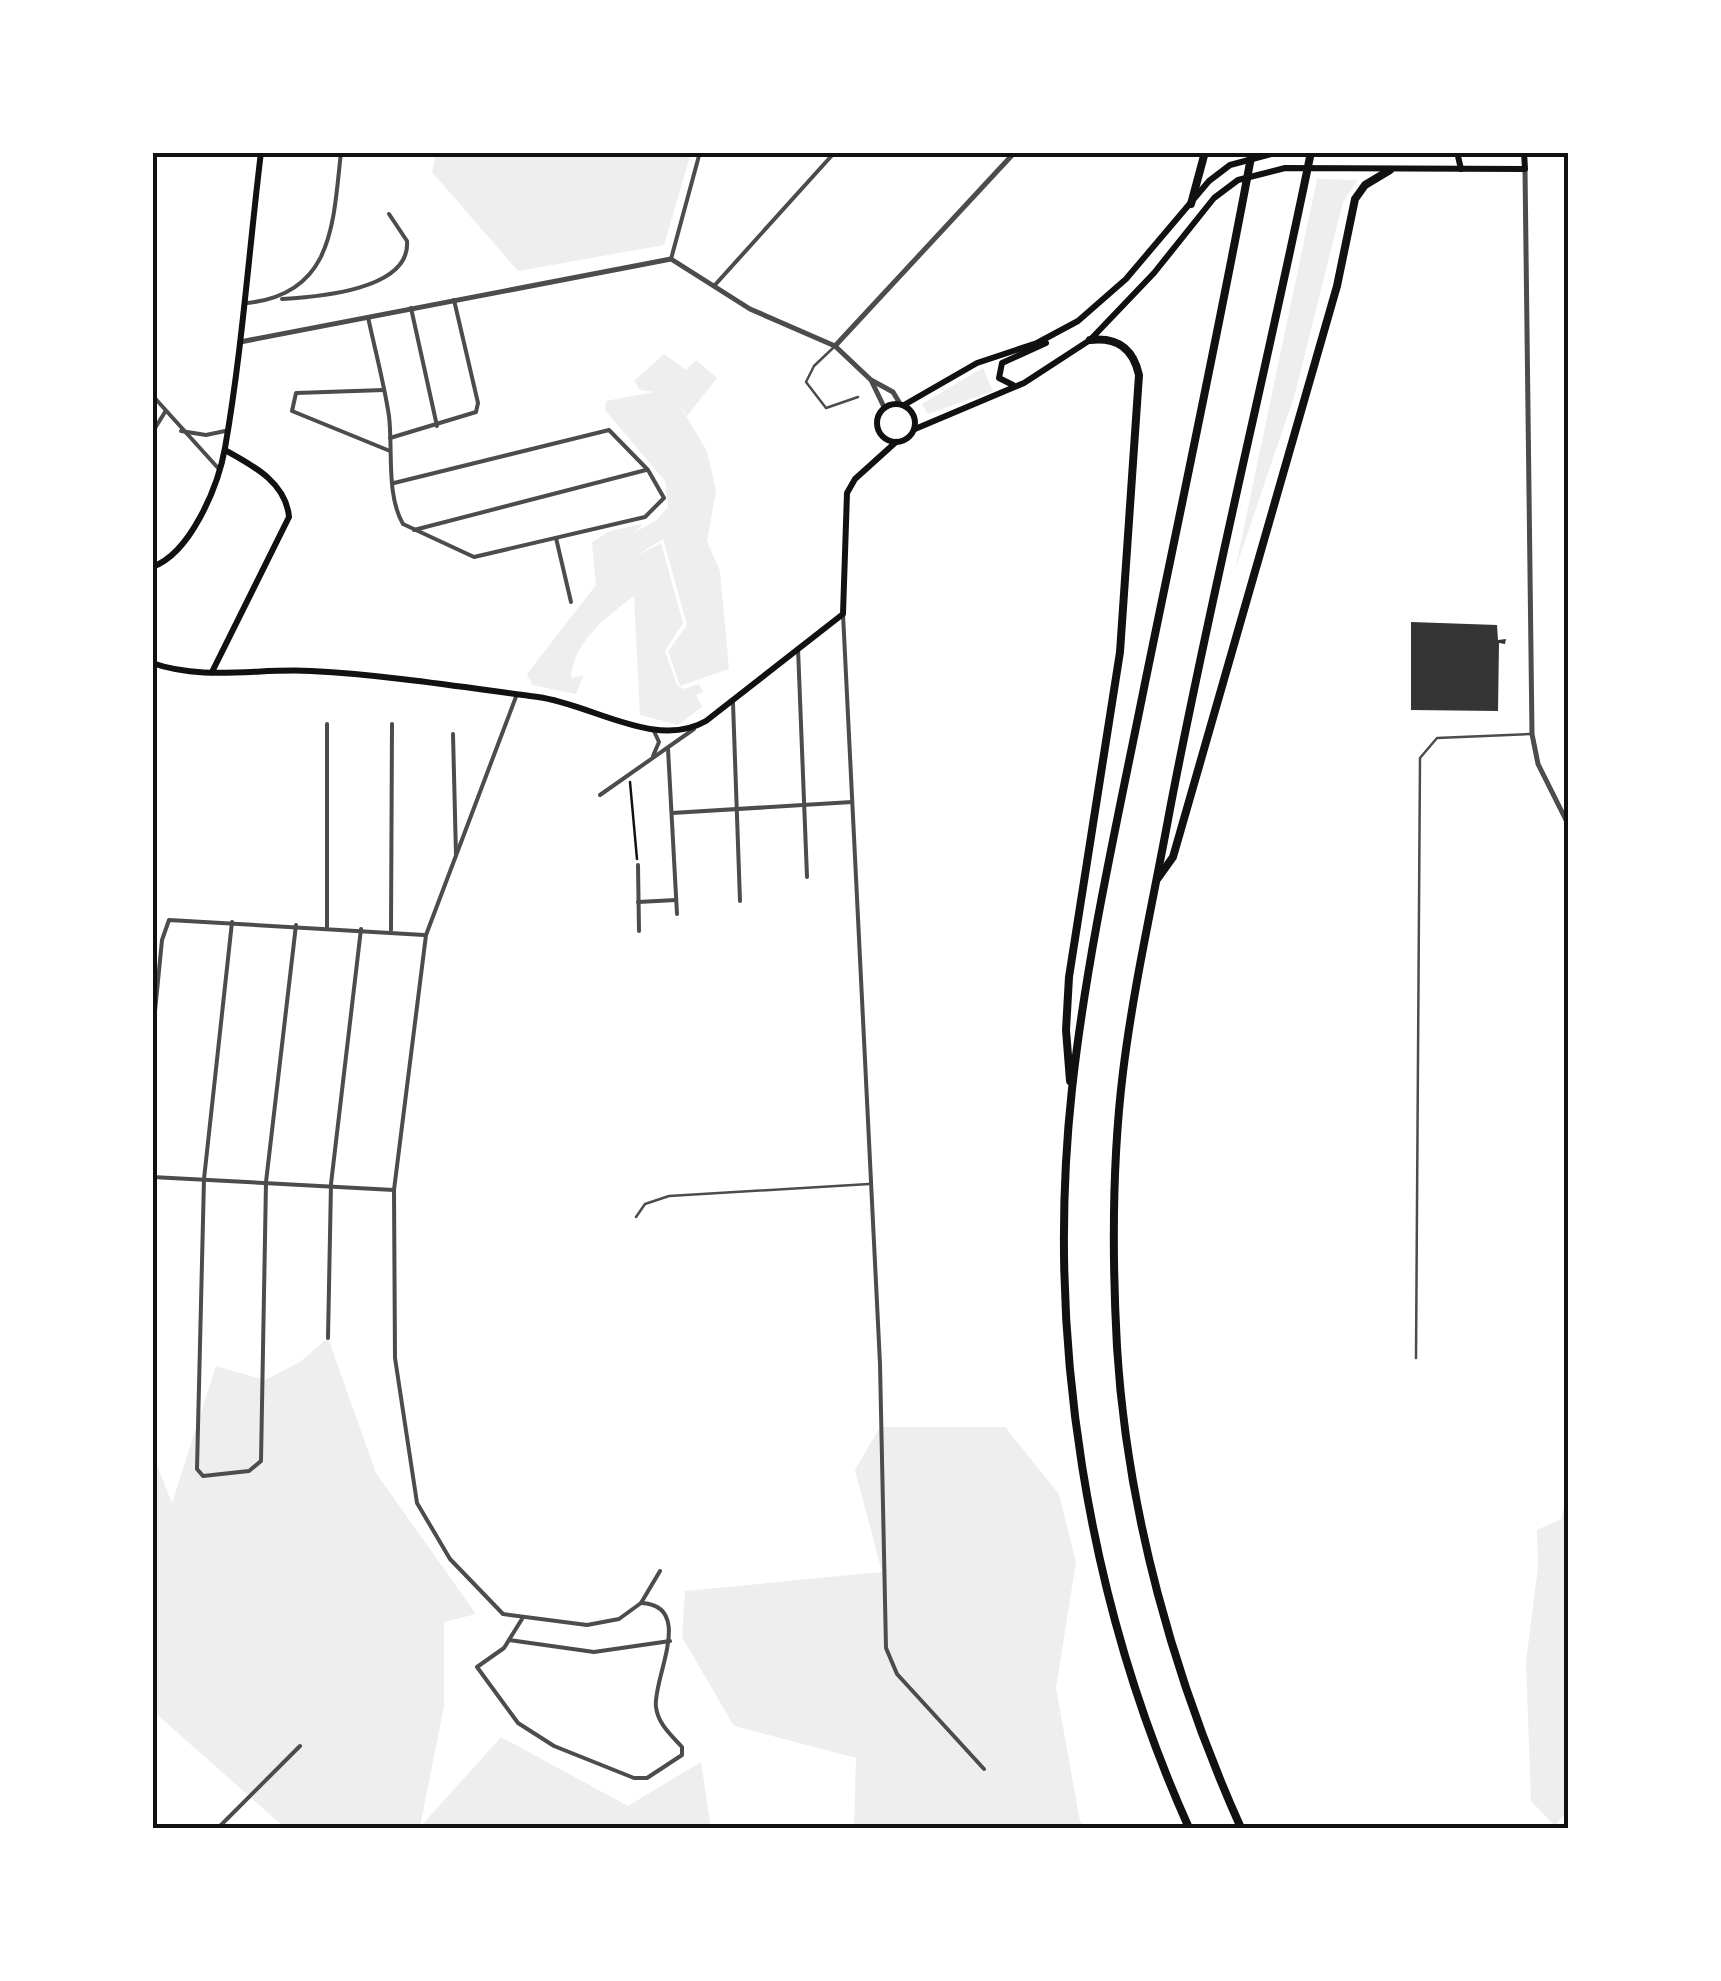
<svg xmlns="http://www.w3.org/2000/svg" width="1721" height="1981" viewBox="0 0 1721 1981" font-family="'PT Sans Narrow',sans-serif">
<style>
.green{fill:#eee}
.building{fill:#353535}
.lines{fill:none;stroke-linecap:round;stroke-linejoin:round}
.path{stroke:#111;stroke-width:2.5}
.service{stroke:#4c4c4c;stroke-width:2.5}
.minor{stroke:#4c4c4c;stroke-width:4}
.tertiary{stroke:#4c4c4c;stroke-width:5}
.secondary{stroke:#111;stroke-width:6}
.motorway{stroke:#111;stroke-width:8}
.neatline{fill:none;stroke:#111;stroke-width:4}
</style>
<rect width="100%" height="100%" fill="#fff"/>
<!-- green -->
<g class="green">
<polygon points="436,153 436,152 691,153 664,245 518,271 432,172"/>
<polygon points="1317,179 1358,180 1343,202 1295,394 1235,570"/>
<path d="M664,354L686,370L696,360L717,378L687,416L673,394L707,451L716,491L707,541L720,571L729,669L680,686L668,651L687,625L663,539L634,557L661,543L683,623L665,651L677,685L684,689L699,684L703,692L696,695L702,707L678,725L640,715L634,596C607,616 573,642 571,678L584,675L576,694L532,685L527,674L596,585L592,542L610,531L643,524L635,532L657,520L668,507L665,481L605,410L606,401L654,392L640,390L634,381Z"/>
<polygon points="983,368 993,391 928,414 922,404"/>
<polygon points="328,1338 376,1473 476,1614 444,1622 444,1706 420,1827 501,1737 628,1806 701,1762 711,1828 285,1828 153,1711 152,1453 172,1503 216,1366 265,1380 300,1362"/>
<polygon points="880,1427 1005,1427 1059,1494 1076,1562 1056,1688 1080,1821 1086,1828 854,1828 856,1758 734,1726 682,1637 685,1591 882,1572 855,1470"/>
<polygon points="1568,1494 1568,1809 1555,1826 1531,1801 1526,1662 1538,1567 1537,1530 1561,1519"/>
</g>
<!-- building -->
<polygon class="building" points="1411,622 1497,625 1498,640 1506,639 1505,644 1499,643 1498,711 1411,710"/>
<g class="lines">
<!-- path -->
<polyline class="path" points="630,782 637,859"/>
<!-- service -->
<g class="service">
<polyline points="833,348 814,366 806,382 826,408 858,397"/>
<polyline points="636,1217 645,1204 669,1196 869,1184"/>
<polyline points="1416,1358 1420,758 1437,738 1530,734"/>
</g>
<!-- minor -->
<g class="minor">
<polyline points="671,259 700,152"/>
<polyline points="714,286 835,152"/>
<path d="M282,299C317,297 411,290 407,241L389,214"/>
<path d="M247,303C334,294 333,223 341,152"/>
<polyline points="411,308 437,426"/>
<path d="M368,317C375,350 384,383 389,416C393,449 386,495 403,524L474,557L645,517L664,498L648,470L609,430L394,483"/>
<polyline points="384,390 296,393 292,411 390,451"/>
<polyline points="152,395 218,468"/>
<polyline points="181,431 206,435 225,431"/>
<polyline points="152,433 165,412"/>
<polyline points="390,438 476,412 478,403 454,300"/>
<polyline points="414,530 646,470"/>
<polyline points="556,538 571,602"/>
<polyline points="843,614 880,1364 886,1648 897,1674 984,1769"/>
<polyline points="798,648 807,877"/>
<polyline points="517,694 426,935 394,1190 395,1358 417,1503 450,1559 503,1614 587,1625 619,1619 641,1603 660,1571"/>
<polyline points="733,703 740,901"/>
<polyline points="453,734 456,855"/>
<polyline points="668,749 677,914"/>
<polyline points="653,756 659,742 653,729"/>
<polyline points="600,795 694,729"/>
<polyline points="672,813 852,802"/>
<polyline points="638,865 639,931"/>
<polyline points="638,902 676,900"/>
<polyline points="232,922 204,1179 197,1469 203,1476 249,1471 261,1461 266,1182 296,925"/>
<polyline points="327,927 327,724"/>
<polyline points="391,930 392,724"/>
<polyline points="152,1042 162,940 169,920 424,935"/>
<polyline points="152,1177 394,1190"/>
<polyline points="328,1338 331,1184 361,929"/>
<path d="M522,1619L504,1648L477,1667L518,1723L554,1746L634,1778H647L682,1755V1747C671,1735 658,1724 656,1707C652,1680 696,1605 641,1603"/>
<polyline points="509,1640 594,1652 670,1641"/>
<polyline points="218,1828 300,1746"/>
</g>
<!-- tertiary -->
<g class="tertiary">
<polyline points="1525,169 1532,734 1538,764 1568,824"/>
<polyline points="240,342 671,259 750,309 835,346 871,380 893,392 899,402"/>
<polyline points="835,346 1015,152"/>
<polyline points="872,382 884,407"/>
</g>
<!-- secondary -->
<g class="secondary">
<polyline points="1457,152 1461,169"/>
<polyline points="1013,385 999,378 1002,363 1046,343"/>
<circle cx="896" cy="423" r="19"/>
<polyline points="904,405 977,363 1037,343 1078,321 1126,279 1209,181 1230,165 1271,154 1390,152"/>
<polyline points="915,429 1024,383 1090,340 1154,273 1214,198 1238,180 1285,168 1525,169 1524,152"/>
<path d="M152,567C190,554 218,487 225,448C242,351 249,250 261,152"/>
<path d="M152,663C203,681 259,668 311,671C387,675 463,687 538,697C591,704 656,750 706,721L843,614L847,493L855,479L896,442"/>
<path d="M212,672L289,517C286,482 252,465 225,450"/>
</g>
<!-- motorway -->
<g class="motorway">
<polyline points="1191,204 1205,152"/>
<polyline points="1158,878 1173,857 1337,286 1355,199 1365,185 1390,170"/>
<path d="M1070,1081L1066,1030L1069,977L1120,652L1139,375C1133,348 1117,337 1090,340"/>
<path d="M1189,1828C1087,1601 1045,1337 1072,1089C1087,953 1118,818 1145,683C1181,507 1219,330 1252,152"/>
<path d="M1241,1828C1174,1679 1127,1511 1117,1347C1112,1256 1112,1162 1123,1072C1134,983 1154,897 1170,809C1212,589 1266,372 1311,152"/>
</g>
</g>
<!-- border -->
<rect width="1721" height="1981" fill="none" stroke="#ffffff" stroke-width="310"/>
<rect x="155" y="155" width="1411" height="1671" class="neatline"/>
</svg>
